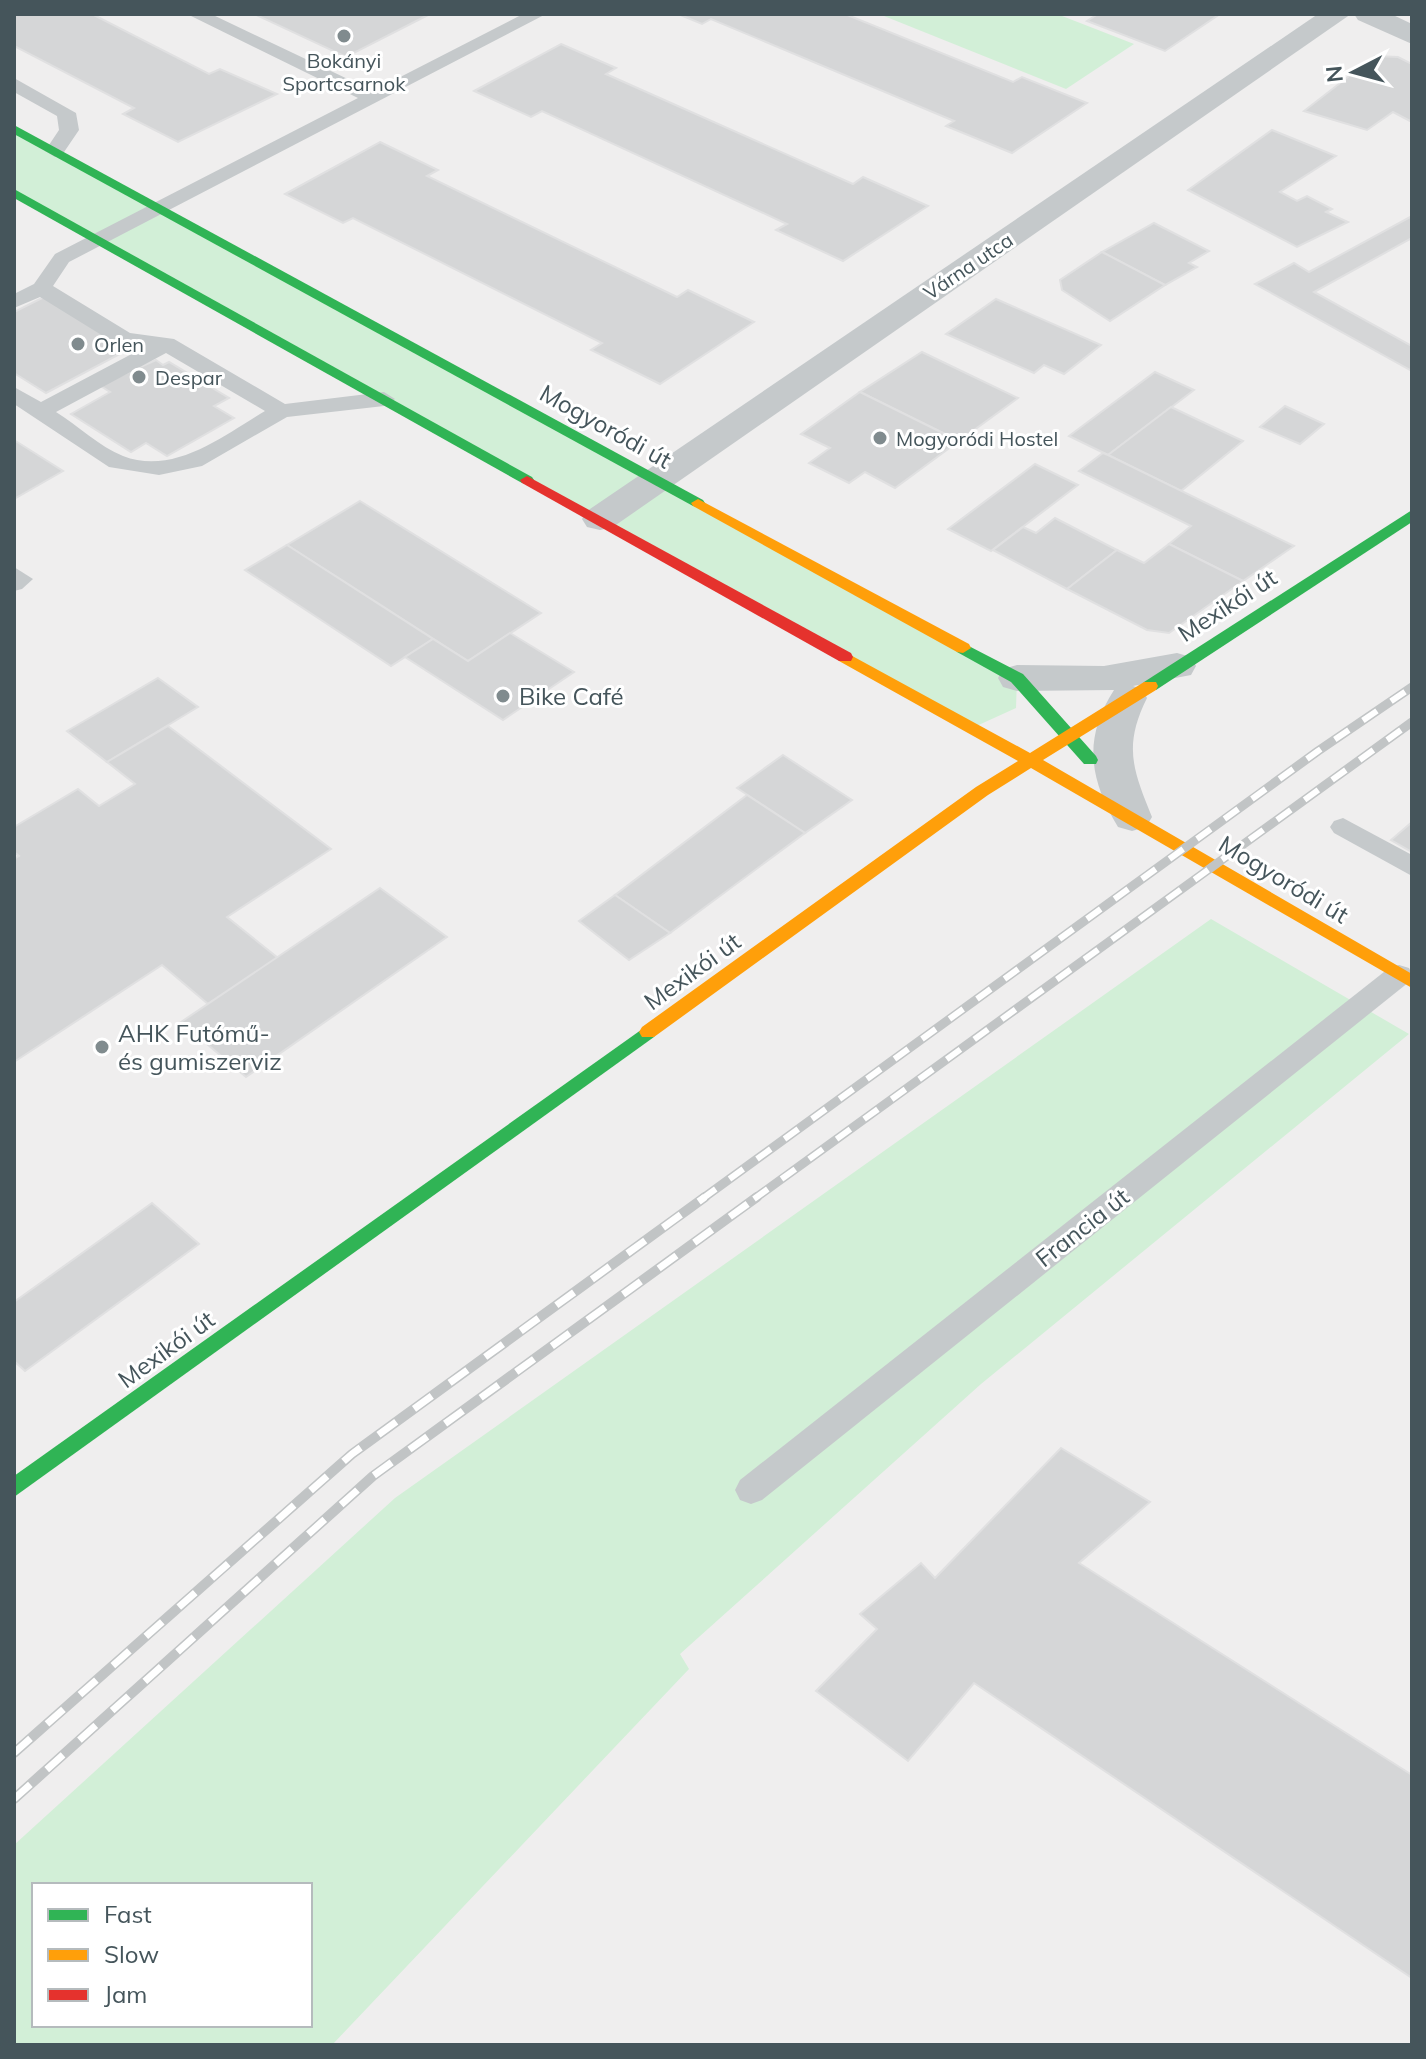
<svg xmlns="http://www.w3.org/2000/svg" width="1426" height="2059" viewBox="0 0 1426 2059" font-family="Mulish,sans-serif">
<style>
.green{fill:#d2efd7;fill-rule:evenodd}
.building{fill:#d5d6d7;stroke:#e0e0e1;stroke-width:2}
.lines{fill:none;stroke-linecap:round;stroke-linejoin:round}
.lane{fill:#c5c9cb;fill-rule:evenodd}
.street{fill:#c5c9cb;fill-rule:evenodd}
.fast{fill:#30b455;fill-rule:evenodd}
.slow{fill:#ff9f0a;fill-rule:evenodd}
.jam{fill:#e5322d;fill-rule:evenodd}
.rail-far1-casing{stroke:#c1c4c5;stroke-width:9}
.rail-casing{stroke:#c1c4c5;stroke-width:10}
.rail-far1{stroke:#fff;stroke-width:6;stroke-dasharray:17;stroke-linecap:butt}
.rail{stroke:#fff;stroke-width:7;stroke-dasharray:22;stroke-linecap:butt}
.poi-dot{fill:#808b8e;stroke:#fff;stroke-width:3}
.labels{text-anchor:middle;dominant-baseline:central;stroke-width:6;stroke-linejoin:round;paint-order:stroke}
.far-poi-label{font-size:20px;fill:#45555b;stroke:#fff;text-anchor:start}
.far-street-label{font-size:20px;fill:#45555b;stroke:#fff}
.street-label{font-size:24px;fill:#45555b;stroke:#fff}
.poi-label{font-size:24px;fill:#45555b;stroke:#fff;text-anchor:start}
</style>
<rect width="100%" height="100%" fill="#efeeee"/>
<!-- green -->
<g class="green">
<polygon points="879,14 1057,14 1134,44 1066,89"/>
<polygon points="14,129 1017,678 1016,708 972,728 14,194"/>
<path d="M1211,919L1409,1034L981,1384L680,1654L689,1669L332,2045H14V1845L395,1498ZM34,1885H310V2025H34Z"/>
</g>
<!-- building -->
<g class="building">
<polygon points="14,14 92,14 209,74 220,69 277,94 178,142 123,114 134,108 14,46"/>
<polygon points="254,14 430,14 346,57"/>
<polygon points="678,14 845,14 1013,82 1022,77 1087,103 1012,153 946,126 954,121 711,19 702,24"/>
<polygon points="1098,14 1220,14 1165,51 1087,21"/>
<polygon points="561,44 616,68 606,74 853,184 863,177 928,206 843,261 776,230 787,224 542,111 531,117 474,91"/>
<polygon points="1375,56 1398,57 1412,64 1412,122 1393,112 1367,130 1304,111"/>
<polygon points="1272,130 1336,156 1280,192 1297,201 1307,196 1332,209 1326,212 1348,222 1297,247 1188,190"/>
<polygon points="380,142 438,170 427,176 677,297 688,290 754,322 660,384 591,350 602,343 353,218 343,223 285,194"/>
<polygon points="1412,216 1412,238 1314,292 1412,346 1412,371 1255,284 1294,263 1309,272"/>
<polygon points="1154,223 1209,251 1189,263 1197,267 1165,285 1102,252"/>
<polygon points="1102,252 1165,285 1110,321 1062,290 1060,280"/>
<polygon points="48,295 133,347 46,393 14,373 14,312"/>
<polygon points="996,299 1101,345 1064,374 1044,365 1034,373 946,334"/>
<polygon points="922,352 1018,398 959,441 860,392"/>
<polygon points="156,360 163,365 169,362 229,398 214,406 234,418 167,456 146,443 131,452 71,414 110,392 99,385"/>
<polygon points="1155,372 1194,390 1108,455 1069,436"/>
<polygon points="860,392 959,441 895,488 865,472 849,483 809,463 830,448 801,434"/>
<polygon points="1285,406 1324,424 1300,444 1260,427"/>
<polygon points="1171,407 1243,441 1181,491 1108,455"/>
<polygon points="14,440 63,471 14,499"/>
<polygon points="1103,453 1108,455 1294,546 1243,581 1169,544 1191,526 1079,471"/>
<polygon points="1035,464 1078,485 991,551 948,529"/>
<polygon points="360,501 541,613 468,661 287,545"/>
<polygon points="1055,518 1117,550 1067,589 993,550 1023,527 1036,533"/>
<polygon points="1169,544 1243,581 1169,633 1147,630 1067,589 1117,550 1144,563"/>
<polygon points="287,545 433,639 391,666 245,570"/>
<polygon points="510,633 574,672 503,720 405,657 433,639 468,661"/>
<polygon points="158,678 198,707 107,762 67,731"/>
<polygon points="168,726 331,849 227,917 278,958 208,1004 162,965 14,1062 14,859 19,856 14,852 14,827 78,789 99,806 135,784 107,762"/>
<polygon points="783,755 852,800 805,833 737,788"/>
<polygon points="747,795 805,833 670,933 615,895"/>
<polygon points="1412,822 1412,852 1391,840"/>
<polygon points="380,888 447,937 246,1077 181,1022"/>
<polygon points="615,895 670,933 629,960 579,921"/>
<polygon points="152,1203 199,1244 25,1371 14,1361 14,1302"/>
<polygon points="1061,1448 1150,1502 1079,1563 1412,1775 1412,1978 974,1683 908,1761 816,1691 877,1629 860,1614 921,1563 935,1578"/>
</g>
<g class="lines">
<!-- lane -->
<g class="lane">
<path d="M187,14H211L373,91L523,14H546L69,262L53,286L130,333L174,339L285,404L384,392L395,399L384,406L287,417L202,466L159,475L109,467L14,404V387L41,402L143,348L116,344L40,297L14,308V294L34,284L55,254L358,98ZM166,353L265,411C224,435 174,476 123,456C100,447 77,425 56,412Z"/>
<polygon points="14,78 76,113 79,130 62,155 55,157 45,151 59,130 57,116 14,92"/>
<polygon points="14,567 33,579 22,589 14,591"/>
<polygon points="1343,818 1412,855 1412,876 1334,833 1330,827 1334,821"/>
<polygon points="1399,965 1409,968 1412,974 1409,982 762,1500 751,1504 740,1500 735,1490 740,1480 1389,968"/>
</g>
<!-- street -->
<g class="street">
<polygon points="1318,14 1351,14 613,527 600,530 587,527 582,519 587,511"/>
<polygon points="1354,14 1391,14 1412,24 1412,44 1358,20"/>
<path d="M1177,653L1191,657L1196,666L1191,675L1133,686L1142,689L1147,698C1123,746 1133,770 1152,817L1146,827L1132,831L1118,827C1089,779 1083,738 1114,690L1017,691L1003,687L998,678L1003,669L1017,665L1104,666Z"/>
</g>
<!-- fast -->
<g class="fast">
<polygon points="14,125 703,500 705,503 698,507 693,506 14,134"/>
<polygon points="14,189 532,477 534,480 527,484 522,483 14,198"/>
<polygon points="1412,510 1412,522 1156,690 1144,690 1142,686 1144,682"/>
<polygon points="963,643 1023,674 1096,756 1098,760 1096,764 1084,764 1011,682 957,652 955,648 957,644"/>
<polygon points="648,1025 657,1032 654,1037 14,1497 14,1476"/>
</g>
<!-- slow -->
<g class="slow">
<polygon points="698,499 969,644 971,648 963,653 957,652 693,506 691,503"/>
<polygon points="845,652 1030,753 1144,682 1156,682 1158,686 1156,690 1043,760 1412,974 1412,988 1031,768 988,795 654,1037 642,1037 639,1032 642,1027 976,787 1018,761 839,661 837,657 839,653"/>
</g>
<!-- jam -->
<polygon class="jam" points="527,476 851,653 853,657 851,661 839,661 522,483 520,480"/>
<!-- rail-far1 casing -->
<g class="rail-far1-casing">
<g id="rail-far1">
<polyline points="702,1199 1318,751 1412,687"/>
<polyline points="754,1199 1412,722"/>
</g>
</g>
<!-- rail casing -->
<g class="rail-casing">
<g id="rail">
<polyline points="14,1753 352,1454 705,1197"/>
<polyline points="14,1799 373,1476 757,1197"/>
</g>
</g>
<!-- rail-far1 -->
<use href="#rail-far1" class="rail-far1"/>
<!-- rail -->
<use href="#rail" class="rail"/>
</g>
<!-- markers -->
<g class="poi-dot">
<circle cx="344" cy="36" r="8"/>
<circle cx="78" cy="344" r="8"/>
<circle cx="139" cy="377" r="8"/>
<circle cx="880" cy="438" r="8"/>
<circle cx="503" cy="696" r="8"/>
<circle cx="102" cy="1047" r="8"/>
</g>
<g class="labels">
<!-- far-poi labels -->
<g class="far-poi-label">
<text x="344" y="60" text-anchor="middle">Bokányi<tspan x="344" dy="23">Sportcsarnok</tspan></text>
<text x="94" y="344">Orlen</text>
<text x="155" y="377">Despar</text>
<text x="896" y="438">Mogyoródi Hostel</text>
</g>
<!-- far-street labels -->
<g class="far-street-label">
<text transform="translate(968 266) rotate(-34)">Várna utca</text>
</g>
<!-- street labels -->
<g class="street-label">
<text transform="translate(606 426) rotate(29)">Mogyoródi út</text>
<text transform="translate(1227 605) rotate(-33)">Mexikói út</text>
<text transform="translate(1284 879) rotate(31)">Mogyoródi út</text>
<text transform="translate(692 971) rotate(-36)">Mexikói út</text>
<text transform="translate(1082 1227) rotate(-38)">Francia út</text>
<text transform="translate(166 1349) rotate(-36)">Mexikói út</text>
</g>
<!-- poi labels -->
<g class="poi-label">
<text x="519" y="696">Bike Café</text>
<text x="118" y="1033">AHK Futómű-<tspan x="118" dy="28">és gumiszerviz</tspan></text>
</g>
</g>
<!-- border -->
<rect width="1426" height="2059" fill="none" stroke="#45555b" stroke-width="32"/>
<!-- legend -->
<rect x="32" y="1883" width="280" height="144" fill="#ffffff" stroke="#b5bbbd" stroke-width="2"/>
<rect x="48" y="1909" width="40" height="12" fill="#30b455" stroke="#b5bbbd" stroke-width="2"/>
<text x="104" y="1923" font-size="24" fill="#45555b">Fast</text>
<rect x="48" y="1949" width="40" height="12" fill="#ff9f0a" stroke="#b5bbbd" stroke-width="2"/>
<text x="104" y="1963" font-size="24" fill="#45555b">Slow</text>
<rect x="48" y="1989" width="40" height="12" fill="#e5322d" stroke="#b5bbbd" stroke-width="2"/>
<text x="104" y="2003" font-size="24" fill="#45555b">Jam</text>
<!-- north arrow -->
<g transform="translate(1354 72) rotate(264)" stroke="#ffffff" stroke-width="6" paint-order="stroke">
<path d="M0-6L14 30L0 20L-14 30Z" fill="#45555b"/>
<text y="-12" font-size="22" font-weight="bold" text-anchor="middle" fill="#45555b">N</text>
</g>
</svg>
